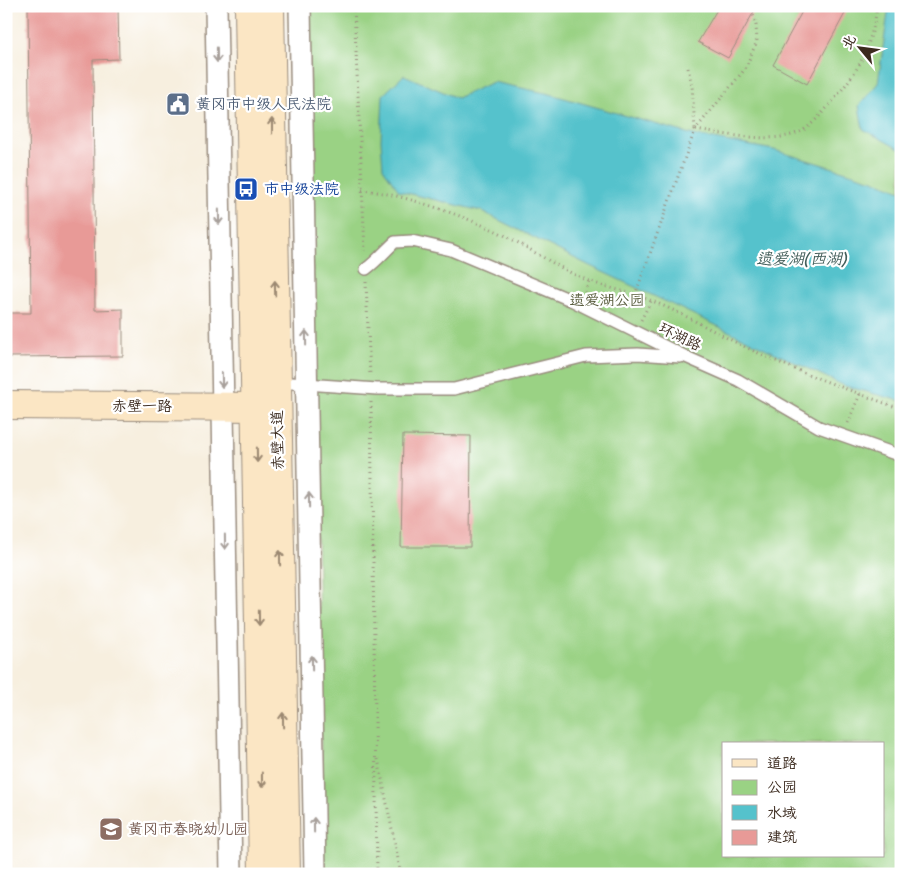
<svg xmlns="http://www.w3.org/2000/svg" width="907" height="880" viewBox="0 0 907 880" font-family="'Balsamiq Sans','LXGW WenKai TC',sans-serif">
<style>
.green{fill:#9ad284;stroke:#6a7e51;fill-rule:evenodd}
.water{fill:#55c2cc;stroke:#487675}
.building{fill:#e89a97}
.lines{fill:none;stroke-linecap:round;stroke-linejoin:round}
.lane-casing{stroke:#998c7e;stroke-width:14}
.street-casing{stroke:#998c7e;stroke-width:24}
.secondary-casing{stroke:#998c7e;stroke-width:30}
.path{stroke:#998c7e;stroke-width:3;stroke-dasharray:1 4;stroke-linecap:butt}
.lane{stroke:#fff;stroke-width:11}
.street{stroke:#fff;stroke-width:21}
.secondary{stroke:#fbe6c4;stroke-width:28}
.oneway{stroke:#a79f9a}
.oneway2{stroke:#9b8871}
.labels{text-anchor:middle;dominant-baseline:central;stroke-width:4.5;stroke-linejoin:round;paint-order:stroke}
.service-label{font-size:15px;fill:#4e5e75;stroke:#fff;text-anchor:start}
.transit-label{font-size:15px;fill:#164399;stroke:#fff;text-anchor:start}
.park-label{font-size:15px;fill:#585c3d;stroke:#fff}
.street-label{font-size:15px;fill:#3b2a1e;stroke:#fff}
.education-label{font-size:15px;fill:#785e54;stroke:#fff;text-anchor:start}
.water-label{font-size:16px;font-style:italic;fill:#445f5b;stroke:#fff}
</style>
<rect width="100%" height="100%" fill="#fff"/>
<filter id="ink" filterUnits="userSpaceOnUse"><feTurbulence type="fractalNoise" baseFrequency=".02" numOctaves="2"/><feDisplacementMap in="SourceGraphic" scale="10" xChannelSelector="R" yChannelSelector="G"/><feConvolveMatrix kernelMatrix="1 2 1 2 8 2 1 2 1" color-interpolation-filters="sRGB"/></filter>
<filter id="wash" filterUnits="userSpaceOnUse"><feTurbulence type="fractalNoise" baseFrequency=".0096" numOctaves="4" result="noise"/><feDisplacementMap in="SourceGraphic" scale="20" xChannelSelector="R" yChannelSelector="G"/><feGaussianBlur stdDeviation="1.12" result="paint"/><feColorMatrix in="noise" values="0 0 0 0 0 0 0 0 0 0 0 0 0 0 0 0 0 1.4 0 .05"/><feComposite in="paint" operator="in"/></filter>
<g filter="url(#wash)">
<rect width="100%" height="100%" fill="#f7efdf"/>
<!-- green -->
<path class="green" d="M308,6H901V874H323ZM723,744H883V856H723Z"/>
<!-- water -->
<g class="water">
<polygon points="889,6 901,6 901,150 863,129 859,106 878,83"/>
<polygon points="404,75 457,98 493,82 550,94 697,136 774,150 873,180 901,191 901,401 845,386 588,265 481,211 399,191 383,168 381,140 383,95"/>
</g>
<g id="blocks">
<!-- building -->
<g class="building">
<polygon points="28,6 118,6 119,59 93,60 95,310 123,309 123,356 6,357 6,313 31,313"/>
<polygon points="719,6 757,6 728,58 698,42"/>
<polygon points="805,6 849,6 807,84 773,65"/>
<polygon points="403,435 471,436 470,547 401,547"/>
</g>
</g>
</g>
<g filter="url(#ink)">
<use href="#blocks" fill-opacity="0" stroke="#998c7e" stroke-width="1"/>
<g class="lines">
<!-- lane casing -->
<g class="lane-casing">
<g id="lane">
<path d="M366,269C377,261 385,251 395,242L412,241L451,250L573,301L686,357L738,380L819,427L901,456"/>
<polyline points="277,382 377,389 454,389 586,356 638,354 680,357"/>
</g>
</g>
<!-- street casing -->
<g class="street-casing">
<g id="street">
<polyline points="216,6 231,874"/>
<polyline points="300,6 315,874"/>
</g>
</g>
<!-- secondary casing -->
<g class="secondary-casing">
<g id="secondary">
<polyline points="249,6 263,874"/>
<polyline points="270,6 286,874"/>
<polyline points="6,405 273,407"/>
</g>
</g>
<!-- path -->
<g class="path">
<polyline points="354,6 365,251"/>
<polyline points="688,68 692,85 695,129"/>
<path d="M696,130C720,134 764,141 787,136C792,135 798,133 802,131C817,123 854,77 861,61C869,44 875,25 877,6"/>
<path d="M362,190C403,194 458,214 496,231C527,246 557,268 589,281C607,288 626,291 644,298C683,312 718,335 756,352C803,374 852,391 901,409"/>
<polyline points="366,282 370,376"/>
<polyline points="585,292 589,281"/>
<polyline points="635,295 695,130 745,69 757,41 756,25 753,14"/>
<polyline points="641,320 651,301"/>
<polyline points="371,402 377,874"/>
<polyline points="848,423 860,394"/>
<polyline points="378,759 401,874"/>
</g>
<!-- lane -->
<use href="#lane" class="lane"/>
<!-- street -->
<use href="#street" class="street"/>
<!-- secondary -->
<use href="#secondary" class="secondary"/>
</g>
<!-- one-way arrows -->
<defs><path id="oneway-shaft" d="M-6 0H5M1.5-3L5.5 0L1.5 3" fill="none" stroke-width="1.6" stroke-linecap="round" stroke-linejoin="round" transform="scale(1.25)"/></defs>
<g class="oneway">
<use href="#oneway-shaft" transform="translate(217 55) rotate(89)"/>
<use href="#oneway-shaft" transform="translate(219 217) rotate(89)"/>
<use href="#oneway-shaft" transform="translate(306 338) rotate(-91)"/>
<use href="#oneway-shaft" transform="translate(222 380) rotate(89)"/>
<use href="#oneway-shaft" transform="translate(309 500) rotate(-91)"/>
<use href="#oneway-shaft" transform="translate(225 542) rotate(89)"/>
<use href="#oneway-shaft" transform="translate(312 663) rotate(-91)"/>
<use href="#oneway-shaft" transform="translate(314 825) rotate(-91)"/>
</g>
<g class="oneway2">
<use href="#oneway-shaft" transform="translate(272 126) rotate(-91)"/>
<use href="#oneway-shaft" transform="translate(275 288) rotate(-91)"/>
<use href="#oneway-shaft" transform="translate(257 455) rotate(89)"/>
<use href="#oneway-shaft" transform="translate(280 558) rotate(-91)"/>
<use href="#oneway-shaft" transform="translate(259 618) rotate(89)"/>
<use href="#oneway-shaft" transform="translate(283 720) rotate(-91)"/>
<use href="#oneway-shaft" transform="translate(262 780) rotate(89)"/>
</g>
</g>
<!-- icons -->
<defs>
<g id="civic-square" transform="scale(1.25)"><rect x="-9" y="-9" width="18" height="18" rx="4" fill="#5c6f8a" stroke="#fff"/><path d="M-.6-6.5H3V-4.5H.6V-3L4-1V1h2V6H-6V1h2V-1L-.6-3ZM-1.2 2.5V6h2.4V2.5Z" fill="#fff"/></g>
<g id="bus-square" transform="scale(1.25)"><rect x="-9" y="-9" width="18" height="18" rx="4" fill="#1a4fb4" stroke="#fff"/><path d="M-5-6H5V4H4V6H2V4H-2V6H-4V4H-5ZM-3.5-4V0h7V-4ZM-3.5 1.2v1.5H-2V1.2ZM2 1.2v1.5H3.5V1.2Z" fill="#fff"/></g>
<g id="school-square" transform="scale(1.25)"><rect x="-9" y="-9" width="18" height="18" rx="4" fill="#8d6e63" stroke="#fff"/><path d="M0-5L7-2L0 1L-7-2ZM-4 1L0 2.5L4 1V4Q0 6-4 4Z" fill="#fff"/></g>
</defs>
<g fill-rule="evenodd">
<use href="#civic-square" x="178" y="104"/>
<use href="#bus-square" x="246" y="189"/>
<use href="#school-square" x="111" y="829"/>
</g>
<g class="labels">
<!-- service labels -->
<g class="service-label">
<text x="196" y="104">黄冈市中级人民法院</text>
</g>
<!-- transit labels -->
<g class="transit-label">
<text x="264" y="189">市中级法院</text>
</g>
<!-- park labels -->
<g class="park-label">
<text x="607" y="300">遗爱湖公园</text>
</g>
<!-- street labels -->
<g class="street-label">
<text transform="translate(680 337) rotate(26)">环湖路</text>
<text x="142" y="406">赤壁一路</text>
<text transform="translate(278 440) rotate(-91)">赤壁大道</text>
</g>
<!-- education labels -->
<g class="education-label">
<text x="128" y="829">黄冈市春晓幼儿园</text>
</g>
<!-- water labels -->
<g class="water-label">
<text x="802" y="259">遗爱湖(西湖)</text>
</g>
</g>
<!-- margin -->
<rect width="907" height="880" fill="none" stroke="#fff" stroke-width="25"/>
<!-- legend -->
<rect x="722" y="742" width="162" height="115" fill="#ffffff" stroke="#b1aaa5"/>
<rect x="732" y="759" width="25" height="8" fill="#fbe6c4" stroke="#b1aaa5"/>
<text x="767" y="768" font-size="15" fill="#3b2a1e">道路</text>
<rect x="732" y="780" width="25" height="15" fill="#9ad284" stroke="#b1aaa5"/>
<text x="767" y="792" font-size="15" fill="#3b2a1e">公园</text>
<rect x="732" y="805" width="25" height="15" fill="#55c2cc" stroke="#b1aaa5"/>
<text x="767" y="818" font-size="15" fill="#3b2a1e">水域</text>
<rect x="732" y="830" width="25" height="15" fill="#e89a97" stroke="#b1aaa5"/>
<text x="767" y="842" font-size="15" fill="#3b2a1e">建筑</text>
<!-- north arrow -->
<g transform="translate(860 48) rotate(299)" stroke="#ffffff" stroke-width="4" paint-order="stroke">
<path d="M0-4L9 19L0 12L-9 19Z" fill="#3b2a1e"/>
<text y="-8" font-size="14" font-weight="bold" text-anchor="middle" fill="#3b2a1e">北</text>
</g>
</svg>
